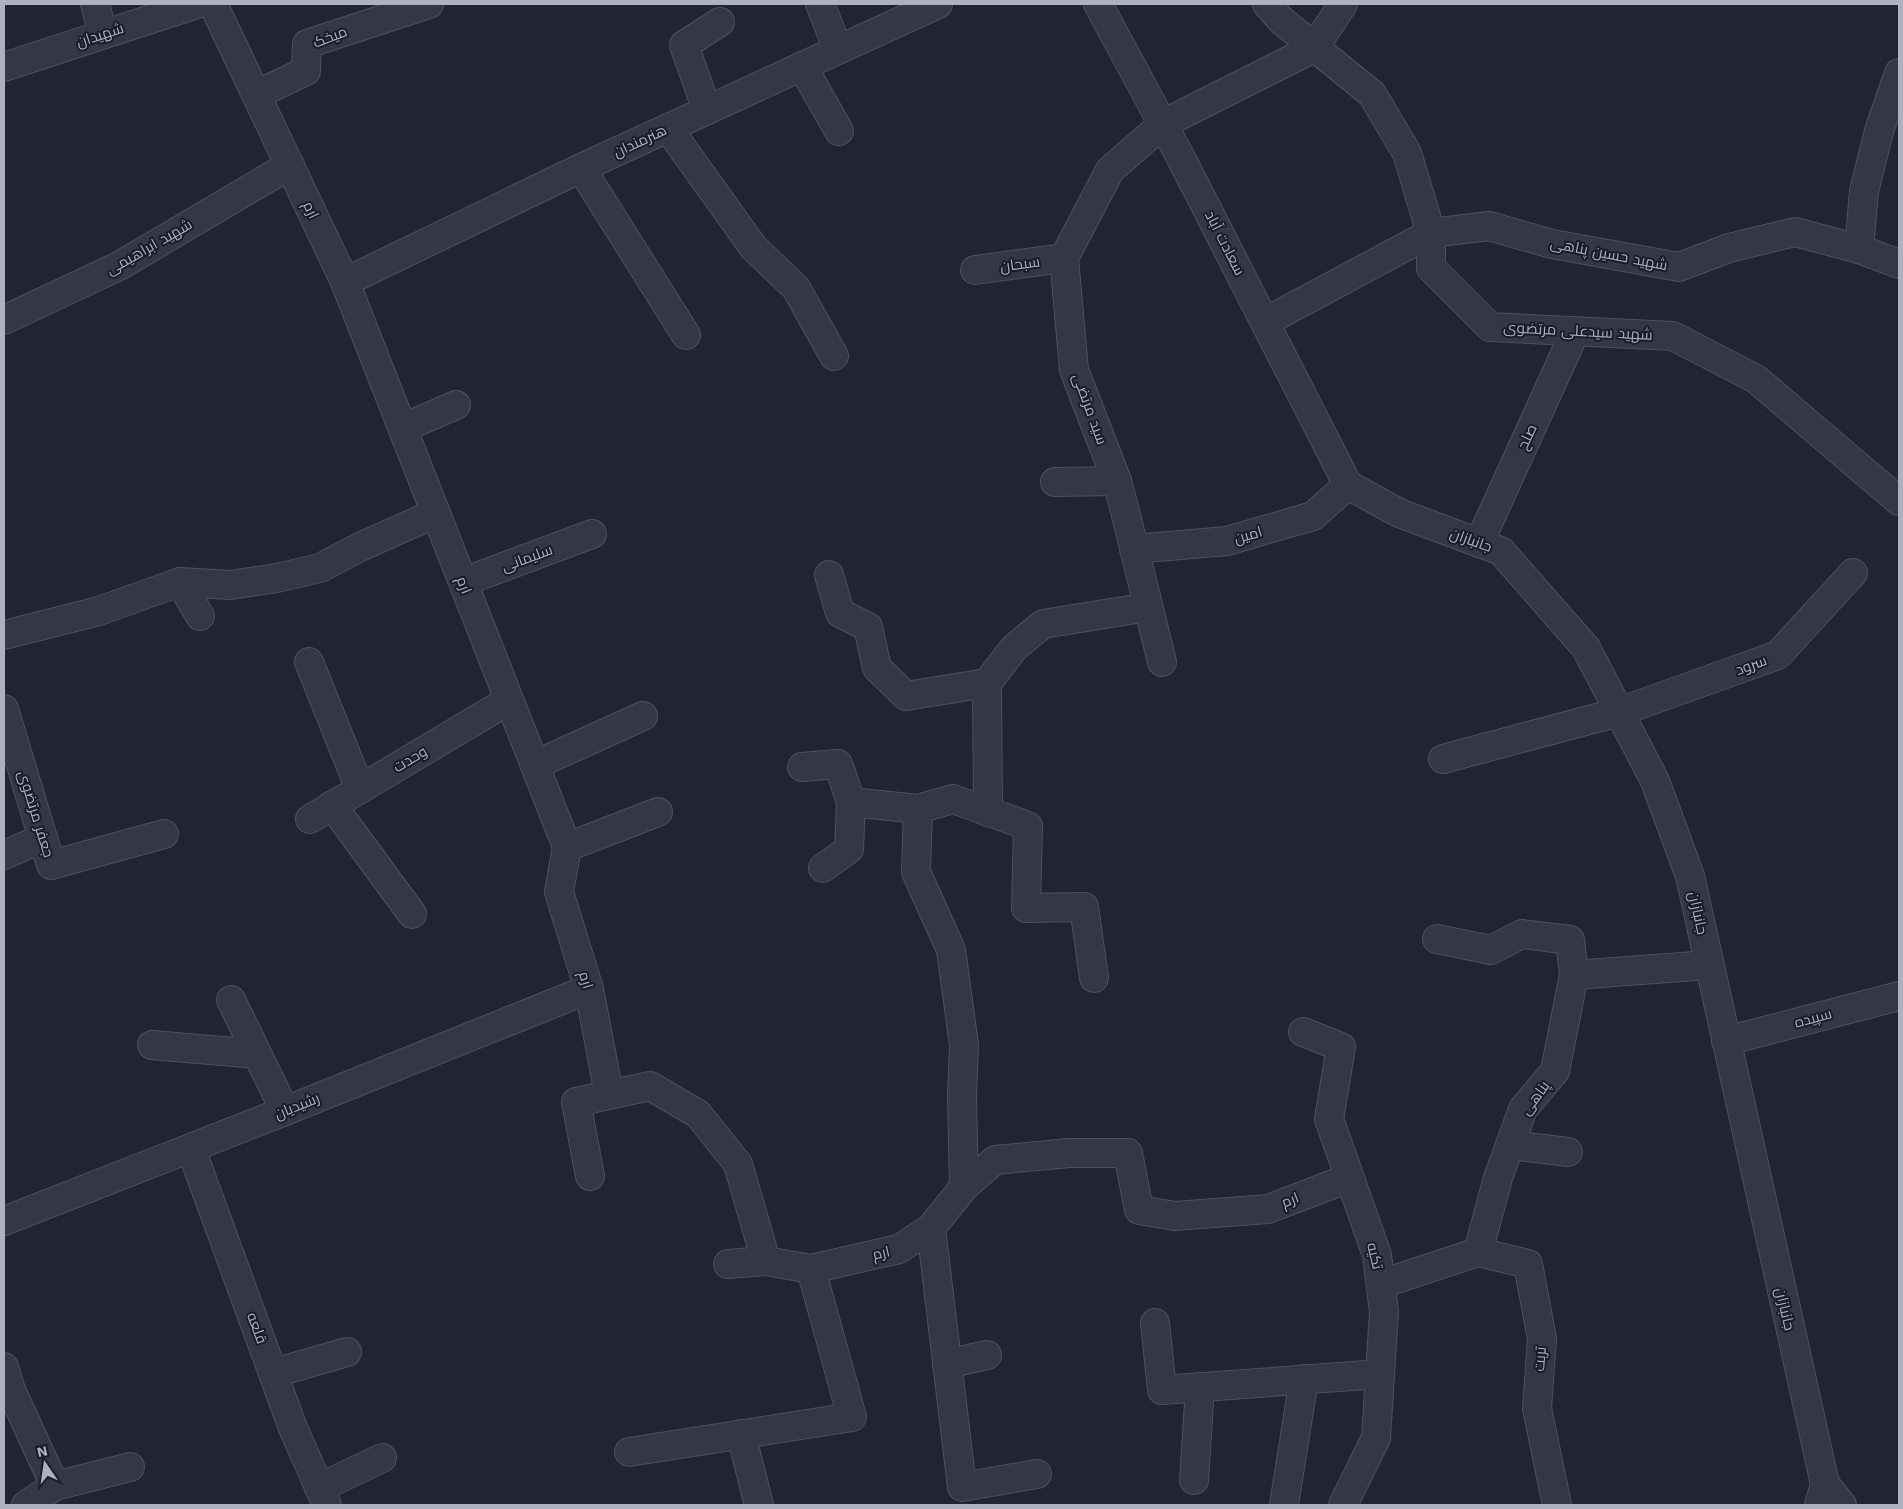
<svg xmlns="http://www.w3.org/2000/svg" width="1903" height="1509" viewBox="0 0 1903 1509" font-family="'Work Sans',Cairo,sans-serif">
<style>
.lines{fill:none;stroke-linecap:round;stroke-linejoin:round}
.minor-casing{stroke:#4f515f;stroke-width:30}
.minor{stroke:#343744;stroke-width:28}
.labels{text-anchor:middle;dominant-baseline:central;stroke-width:4;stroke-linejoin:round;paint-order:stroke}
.street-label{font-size:15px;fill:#aeb1c1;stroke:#1a1c28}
</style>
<rect width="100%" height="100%" fill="#212433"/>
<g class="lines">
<!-- minor casing -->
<g class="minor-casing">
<g id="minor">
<polyline points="95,4 103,34"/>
<polyline points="213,4 345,282 567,847 559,892 589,989 609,1094"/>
<polyline points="820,4 838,49"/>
<polyline points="1098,4 1181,158 1348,485"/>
<polyline points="1267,4 1281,20 1372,94 1407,153 1431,233 1431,268 1490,327 1673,336 1756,379 1899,501"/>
<polyline points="802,66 839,131"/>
<polyline points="4,67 197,4"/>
<polyline points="256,95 306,71 307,44 429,4"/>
<polyline points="707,110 684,45 720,22"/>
<polyline points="668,128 754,248 796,288 834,356"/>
<polyline points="581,168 686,335"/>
<polyline points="1859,249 1864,191 1879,131 1899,73"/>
<polyline points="975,270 1064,258"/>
<polyline points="345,282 581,168 938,4"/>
<polyline points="4,320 119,266 290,165"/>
<polyline points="1265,322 1431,233 1489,226 1552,244 1679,267 1729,248 1795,232 1859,249 1899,264"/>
<polyline points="403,428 456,405"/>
<polyline points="1055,482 1117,481"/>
<polyline points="1348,485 1399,513 1501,551 1586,648 1655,781 1690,876 1825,1484"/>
<polyline points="1479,543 1575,332"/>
<polyline points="1134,549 1227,541 1313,516 1348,485"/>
<polyline points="829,575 840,613 868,627 877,668 906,696 987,683 1014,648 1043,624 1148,607"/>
<polyline points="180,582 200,616"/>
<polyline points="463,582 592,534"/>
<polyline points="4,635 99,611 180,582 230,585 277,578 320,568 360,547 436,513"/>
<polyline points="309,662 360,789"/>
<polyline points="1162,662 1125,511 1117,481 1074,370 1064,258 1110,170 1163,124 1314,48 1343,4"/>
<polyline points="987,683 988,812"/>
<polyline points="4,709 51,865 164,834"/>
<polyline points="1443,759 1619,712 1778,655 1853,573"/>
<polyline points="535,765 643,716"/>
<polyline points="802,767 838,764 851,802 849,849 823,868"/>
<polyline points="851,802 918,809 953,799 1028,826 1026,908 1084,907 1094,978"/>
<polyline points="332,805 412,914"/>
<polyline points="918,809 916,872 951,950 964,1045 962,1096 964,1187"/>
<polyline points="310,819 509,700"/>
<polyline points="567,847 658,812"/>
<polyline points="4,855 43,838"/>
<polyline points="1437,939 1491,950 1522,934 1570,940 1574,975"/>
<polyline points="231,1000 285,1111"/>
<polyline points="1303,1032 1341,1047 1329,1119 1377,1255 1384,1312 1376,1438 1343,1505"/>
<polyline points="1726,1041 1899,996"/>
<polyline points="152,1045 257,1054"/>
<polyline points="1510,1145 1568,1152"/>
<polyline points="191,1149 293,1428 327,1505"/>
<polyline points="590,1176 576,1102 650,1086 698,1114 738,1164 766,1261 811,1269 899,1249 931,1228 964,1187 995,1160 1069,1153 1128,1153 1139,1210 1175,1216 1268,1209 1349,1178"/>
<polyline points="4,1221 285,1111 589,989"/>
<polyline points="931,1228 962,1487 1037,1474"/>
<polyline points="1478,1252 1528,1264 1542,1339 1537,1408 1557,1505"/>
<polyline points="728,1264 766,1261"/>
<polyline points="1381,1284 1478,1252 1498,1178 1523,1109 1555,1071 1574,975 1709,965"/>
<polyline points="1155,1323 1162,1390 1380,1374"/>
<polyline points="947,1364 987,1355"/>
<polyline points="4,1367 11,1390 55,1486 26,1505"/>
<polyline points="274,1373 347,1352"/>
<polyline points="741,1434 759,1505"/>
<polyline points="629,1452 852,1417 811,1269"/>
<polyline points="1194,1480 1200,1387"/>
<polyline points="55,1486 130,1467"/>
<polyline points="319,1488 382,1458"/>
<polyline points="1284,1505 1304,1379"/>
<polyline points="1819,1505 1825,1484 1842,1505"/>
</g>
</g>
<!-- minor -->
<use href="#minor" class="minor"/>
</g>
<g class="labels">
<!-- street labels -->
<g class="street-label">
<text transform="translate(100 35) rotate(-18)">شهیدان</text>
<text transform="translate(330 37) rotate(-21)">میخک</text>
<text transform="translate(640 141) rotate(-25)">هنرمندان</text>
<text transform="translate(311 210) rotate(65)">ارم</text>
<text transform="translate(1225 243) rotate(63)">سعادت آباد</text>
<text transform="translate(149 247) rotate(-30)">شهید ابراهیمی</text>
<text transform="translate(1609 254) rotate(11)">شهید حسین پناهی</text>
<text transform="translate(1020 264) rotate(-8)">سبحان</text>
<text transform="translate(1578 331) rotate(3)">شهید سیدعلی مرتضوی</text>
<text transform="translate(1090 409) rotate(70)">سید مرتضی</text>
<text transform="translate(1527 437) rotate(-65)">صلح</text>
<text transform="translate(1248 535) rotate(-16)">امین</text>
<text transform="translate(1471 540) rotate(20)">جانبازان</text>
<text transform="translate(527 558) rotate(-20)">سلیمانی</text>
<text transform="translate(464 585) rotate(69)">ارم</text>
<text transform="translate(1751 665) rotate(-20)">سرود</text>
<text transform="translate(410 759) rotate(-31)">وحدت</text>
<text transform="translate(36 814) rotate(73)">جعفر مرتضوی</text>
<text transform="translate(1698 913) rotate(78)">جانبازان</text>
<text transform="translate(586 980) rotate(74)">ارم</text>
<text transform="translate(1813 1018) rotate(-15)">سپیده</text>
<text transform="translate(1535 1098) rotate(-54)">پناهی</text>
<text transform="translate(297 1106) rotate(-22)">رشیدیان</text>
<text transform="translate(1290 1200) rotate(-21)">ارم</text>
<text transform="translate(881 1253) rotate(-13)">ارم</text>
<text transform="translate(1375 1256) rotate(77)">تکیه</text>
<text transform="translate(1785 1309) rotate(77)">جانبازان</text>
<text transform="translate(257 1328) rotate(70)">قلعه</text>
<text transform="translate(1540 1359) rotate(-86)">تربت</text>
</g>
</g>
<!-- border -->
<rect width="1903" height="1509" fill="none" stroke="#aeb1c1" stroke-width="10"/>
<!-- north arrow -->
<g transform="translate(45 1464) rotate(347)" stroke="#1a1c28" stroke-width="4" paint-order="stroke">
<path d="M0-4L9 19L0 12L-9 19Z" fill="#aeb1c1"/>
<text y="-8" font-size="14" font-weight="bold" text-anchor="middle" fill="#aeb1c1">N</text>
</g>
</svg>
